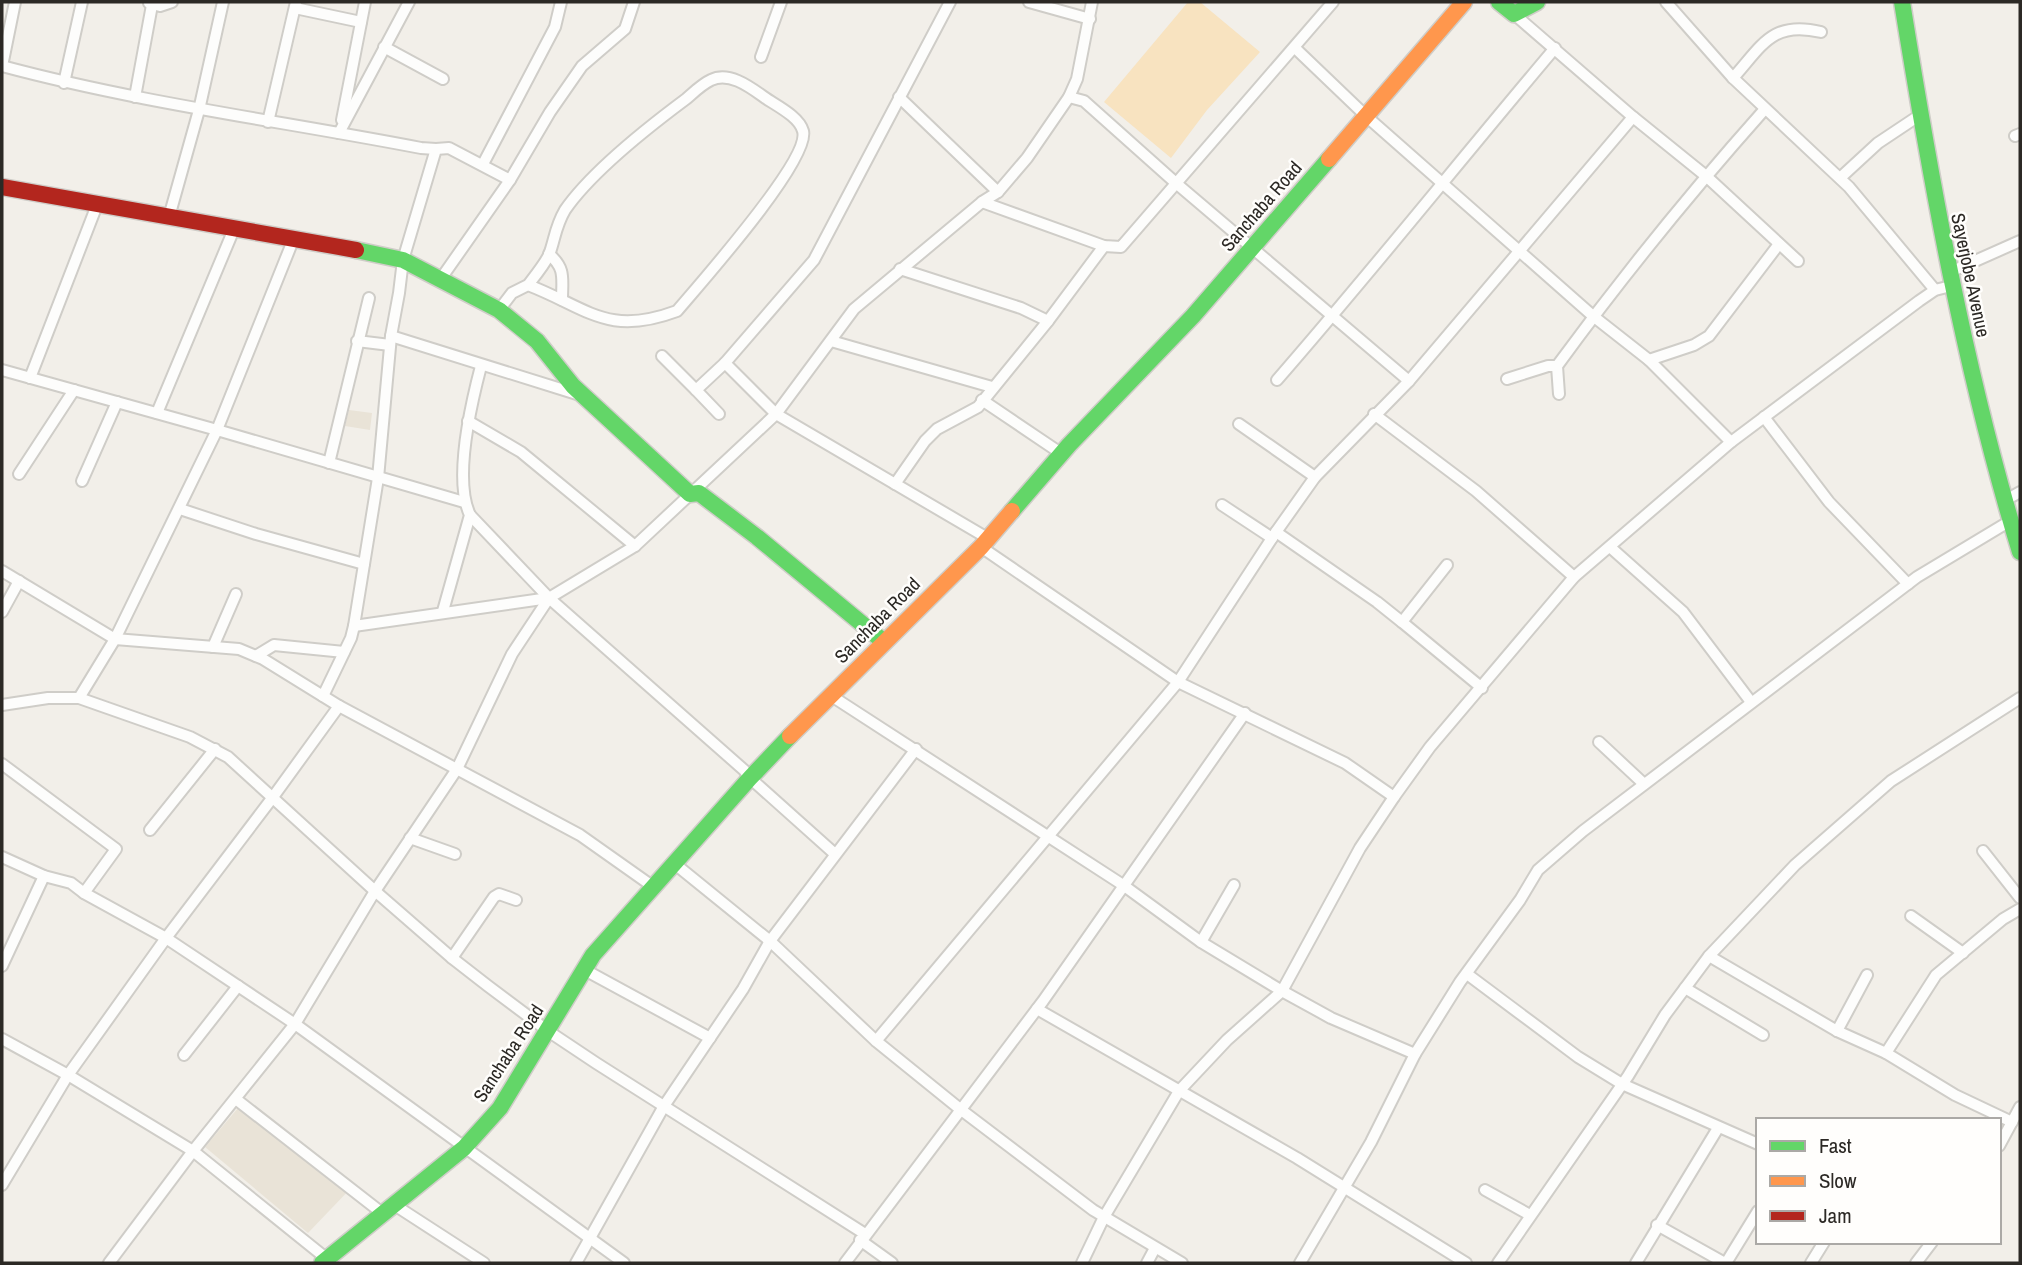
<svg xmlns="http://www.w3.org/2000/svg" width="2022" height="1265" viewBox="0 0 2022 1265" font-family="'Archivo Narrow',sans-serif">
<style>
.built{fill:#e9e3d7}
.green{fill:#f8e3c0}
.lines{fill:none;stroke-linecap:round;stroke-linejoin:round}
.street-casing{stroke:#cfcdc8;stroke-width:14}
.fast-casing{stroke:#cfcdc8;stroke-width:19}
.slow-casing{stroke:#cfcdc8;stroke-width:19}
.jam-casing{stroke:#cfcdc8;stroke-width:19}
.street{stroke:#fdfdfc;stroke-width:10}
.fast{stroke:#63d668;stroke-width:16}
.slow{stroke:#ff974d;stroke-width:16}
.jam{stroke:#b3261e;stroke-width:16}
.labels{text-anchor:middle;dominant-baseline:central;stroke-width:5;stroke-linejoin:round;paint-order:stroke}
.street-label{font-size:19px;fill:#2c2925;stroke:#fffefc}
</style>
<rect width="100%" height="100%" fill="#f2efe9"/>
<!-- built -->
<g class="built">
<polygon points="349,410 372,413 370,430 345,426"/>
<polygon points="244,1101 353,1186 308,1233 205,1147"/>
</g>
<!-- green -->
<polygon class="green" points="1188,2 1200,2 1260,52 1207,110 1171,158 1104,102"/>
<g class="lines">
<!-- street casing -->
<g class="street-casing">
<g id="street">
<path d="M15,2L2,66C140,103 281,121 421,148L436,149"/>
<polyline points="950,2 814,260 725,363 776,414 989,539"/>
<polyline points="1029,2 1090,19"/>
<polyline points="1666,2 1733,78 1849,187 1935,290"/>
<polyline points="149,3 160,6 172,2"/>
<polyline points="295,8 361,22"/>
<polyline points="1514,14 1633,117 1706,176 1798,261"/>
<polyline points="384,47 443,79"/>
<polyline points="1295,48 1366,116 1593,316 1649,360 1731,442"/>
<polyline points="761,57 781,2"/>
<path d="M1733,78C1762,46 1772,20 1821,32"/>
<polyline points="64,83 82,2"/>
<polyline points="135,97 152,5"/>
<polyline points="899,97 998,192"/>
<polyline points="1069,97 1084,101 1177,184 1409,381"/>
<polyline points="342,120 365,2"/>
<polyline points="268,122 296,2"/>
<polyline points="339,133 409,2"/>
<polyline points="2015,136 2020,134"/>
<polyline points="483,164 555,27 561,2"/>
<polyline points="1840,178 1878,143 1920,115"/>
<polyline points="982,202 1104,246 1121,247 1333,2"/>
<polyline points="169,217 199,110 223,2"/>
<path d="M549,254C566,269 562,278 562,300"/>
<polyline points="900,269 1021,308 1048,321"/>
<polyline points="1948,273 2020,241"/>
<polyline points="440,280 510,180 550,112 582,66 625,29 634,2"/>
<path d="M499,310L512,293L528,285C588,308 607,337 677,311C699,285 811,159 803,131C799,116 775,105 764,97C750,87 729,71 711,80C702,84 693,93 686,99C647,128 592,171 565,210C555,227 555,239 549,255C544,265 535,276 528,285"/>
<polyline points="391,336 580,395"/>
<polyline points="357,341 390,345"/>
<polyline points="831,341 992,387"/>
<polyline points="662,356 696,390 725,363"/>
<polyline points="1649,360 1694,345 1709,336 1779,244"/>
<polyline points="2,370 217,430 464,502"/>
<polyline points="30,378 97,205"/>
<polyline points="1507,379 1548,366 1557,366"/>
<path d="M1277,380C1372,271 1462,158 1555,48"/>
<polyline points="696,390 719,414"/>
<path d="M1559,394L1557,366C1622,277 1692,191 1765,109"/>
<polyline points="982,400 1062,454"/>
<polyline points="157,413 234,229"/>
<polyline points="1374,414 1476,491 1574,577"/>
<polyline points="1764,417 1829,502 1908,584"/>
<polyline points="468,421 521,452 635,546"/>
<polyline points="1239,424 1315,477"/>
<polyline points="329,463 369,298"/>
<polyline points="19,474 74,390"/>
<polyline points="82,481 117,402"/>
<polyline points="895,484 925,441 937,429 978,407 1048,321 1104,246"/>
<polyline points="2004,501 2020,492"/>
<polyline points="1222,505 1272,538"/>
<polyline points="180,509 256,534 364,564"/>
<polyline points="470,515 549,598 744,770 750,778 835,854"/>
<polyline points="1276,532 1377,602 1402,622"/>
<polyline points="981,547 1178,682 1345,763 1394,797"/>
<polyline points="1610,547 1683,612 1751,702"/>
<polyline points="1447,565 1402,622 1482,688"/>
<polyline points="2,571 115,639 239,649 263,659 339,706 580,835 655,888"/>
<path d="M443,611L470,515C453,479 471,404 481,366"/>
<polyline points="2,612 19,581"/>
<polyline points="354,626 549,598 635,546 776,414 854,309 982,202 998,192 1027,158 1069,97 1077,79 1092,2"/>
<polyline points="213,647 236,594"/>
<polyline points="256,656 274,645 344,652"/>
<polyline points="830,695 1123,885 1201,942 1282,991 1331,1018 1415,1054"/>
<polyline points="323,696 351,638 354,626 378,478 391,336 399,293 403,260 436,149 449,148 510,180"/>
<polyline points="79,698 115,639 217,430 294,238"/>
<polyline points="2,705 48,698 79,698 190,737 228,757 375,891 452,958 488,986 548,1031 596,1063 865,1234"/>
<polyline points="1599,742 1644,784"/>
<polyline points="2,764 116,849 84,893"/>
<polyline points="150,830 215,749"/>
<polyline points="410,838 455,854"/>
<polyline points="1983,851 2020,898"/>
<polyline points="2,857 44,876 71,883 84,893 166,938 295,1024 624,1263"/>
<polyline points="675,864 770,941 876,1041 960,1109 1093,1210 1182,1263"/>
<polyline points="1911,916 1963,953"/>
<polyline points="1201,942 1234,885"/>
<polyline points="1709,956 1837,1031 1886,1053 1955,1095 2012,1122"/>
<polyline points="452,958 494,897 499,894 516,900"/>
<polyline points="2,966 44,876"/>
<polyline points="585,970 710,1038"/>
<polyline points="1467,974 1578,1057 1622,1084 1758,1144"/>
<polyline points="1685,988 1763,1035"/>
<polyline points="1037,1009 1297,1158 1466,1263"/>
<polyline points="1837,1031 1867,975"/>
<polyline points="2,1039 68,1075 193,1151 332,1263"/>
<polyline points="876,1041 1178,682 1276,532 1315,477 1409,381 1633,117"/>
<polyline points="1886,1053 1936,975 2003,919 2020,909"/>
<polyline points="184,1055 238,986"/>
<polyline points="237,1100 382,1213"/>
<polyline points="1999,1146 2020,1107"/>
<polyline points="2,1185 68,1075 166,938 273,797 339,706"/>
<polyline points="1485,1190 1530,1215"/>
<polyline points="393,1204 484,1263"/>
<polyline points="1657,1225 1725,1263"/>
<polyline points="860,1240 892,1263"/>
<polyline points="109,1263 193,1151 295,1024 375,891 457,769 512,654 549,598"/>
<polyline points="576,1263 664,1106 743,989 770,941 916,749"/>
<polyline points="845,1263 1043,1001 1245,713"/>
<polyline points="1082,1263 1104,1217 1179,1091 1227,1040 1282,991 1360,848 1394,797 1430,747 1574,577 1731,442 1919,301 1935,290 1951,286"/>
<polyline points="1147,1263 1155,1248"/>
<polyline points="1300,1263 1371,1142 1415,1054 1460,982 1520,900 1538,870 1583,831 1917,577 2010,521"/>
<polyline points="1498,1263 1628,1076 1665,1015 1709,956 1795,865 1891,781 2020,698"/>
<polyline points="1636,1263 1718,1128"/>
<polyline points="1726,1263 1758,1211"/>
<polyline points="1811,1263 1824,1242"/>
<polyline points="1916,1263 1932,1242"/>
</g>
</g>
<!-- fast casing -->
<g class="fast-casing">
<g id="fast">
<polyline points="1499,2 1514,14 1537,2"/>
<path d="M1902,2C1932,188 1965,372 2020,552"/>
<polyline points="356,250 403,260 499,310 537,341 573,386 690,494 699,493 757,537 884,642"/>
<polyline points="1012,511 1069,445 1193,316 1329,159"/>
<polyline points="322,1263 464,1148 500,1108 593,955 750,778 790,736"/>
</g>
</g>
<!-- slow casing -->
<g class="slow-casing">
<g id="slow">
<polyline points="1329,159 1464,2"/>
<polyline points="790,736 981,547 1012,511"/>
</g>
</g>
<!-- jam casing -->
<g class="jam-casing">
<polyline id="jam" points="2,187 356,250"/>
</g>
<!-- street -->
<use href="#street" class="street"/>
<!-- fast -->
<use href="#fast" class="fast"/>
<!-- slow -->
<use href="#slow" class="slow"/>
<!-- jam -->
<use href="#jam" class="jam"/>
</g>
<g class="labels">
<!-- street labels -->
<g class="street-label">
<text transform="translate(1261 206) rotate(-49)">Sanchaba Road</text>
<text transform="translate(1971 275) rotate(78)">Sayerjobe Avenue</text>
<text transform="translate(877 620) rotate(-45)">Sanchaba Road</text>
<text transform="translate(508 1053) rotate(-57)">Sanchaba Road</text>
</g>
</g>
<!-- border -->
<rect width="2022" height="1265" fill="none" stroke="#2c2925" stroke-width="7"/>
<!-- legend -->
<rect x="1756" y="1118" width="245" height="126" fill="#fffefc" stroke="#aba9a6" stroke-width="2"/>
<rect x="1770" y="1141" width="35" height="10" fill="#63d668" stroke="#aba9a6" stroke-width="2"/>
<text x="1819" y="1153" font-size="21" fill="#2c2925">Fast</text>
<rect x="1770" y="1176" width="35" height="10" fill="#ff974d" stroke="#aba9a6" stroke-width="2"/>
<text x="1819" y="1188" font-size="21" fill="#2c2925">Slow</text>
<rect x="1770" y="1211" width="35" height="10" fill="#b3261e" stroke="#aba9a6" stroke-width="2"/>
<text x="1819" y="1223" font-size="21" fill="#2c2925">Jam</text>
</svg>
